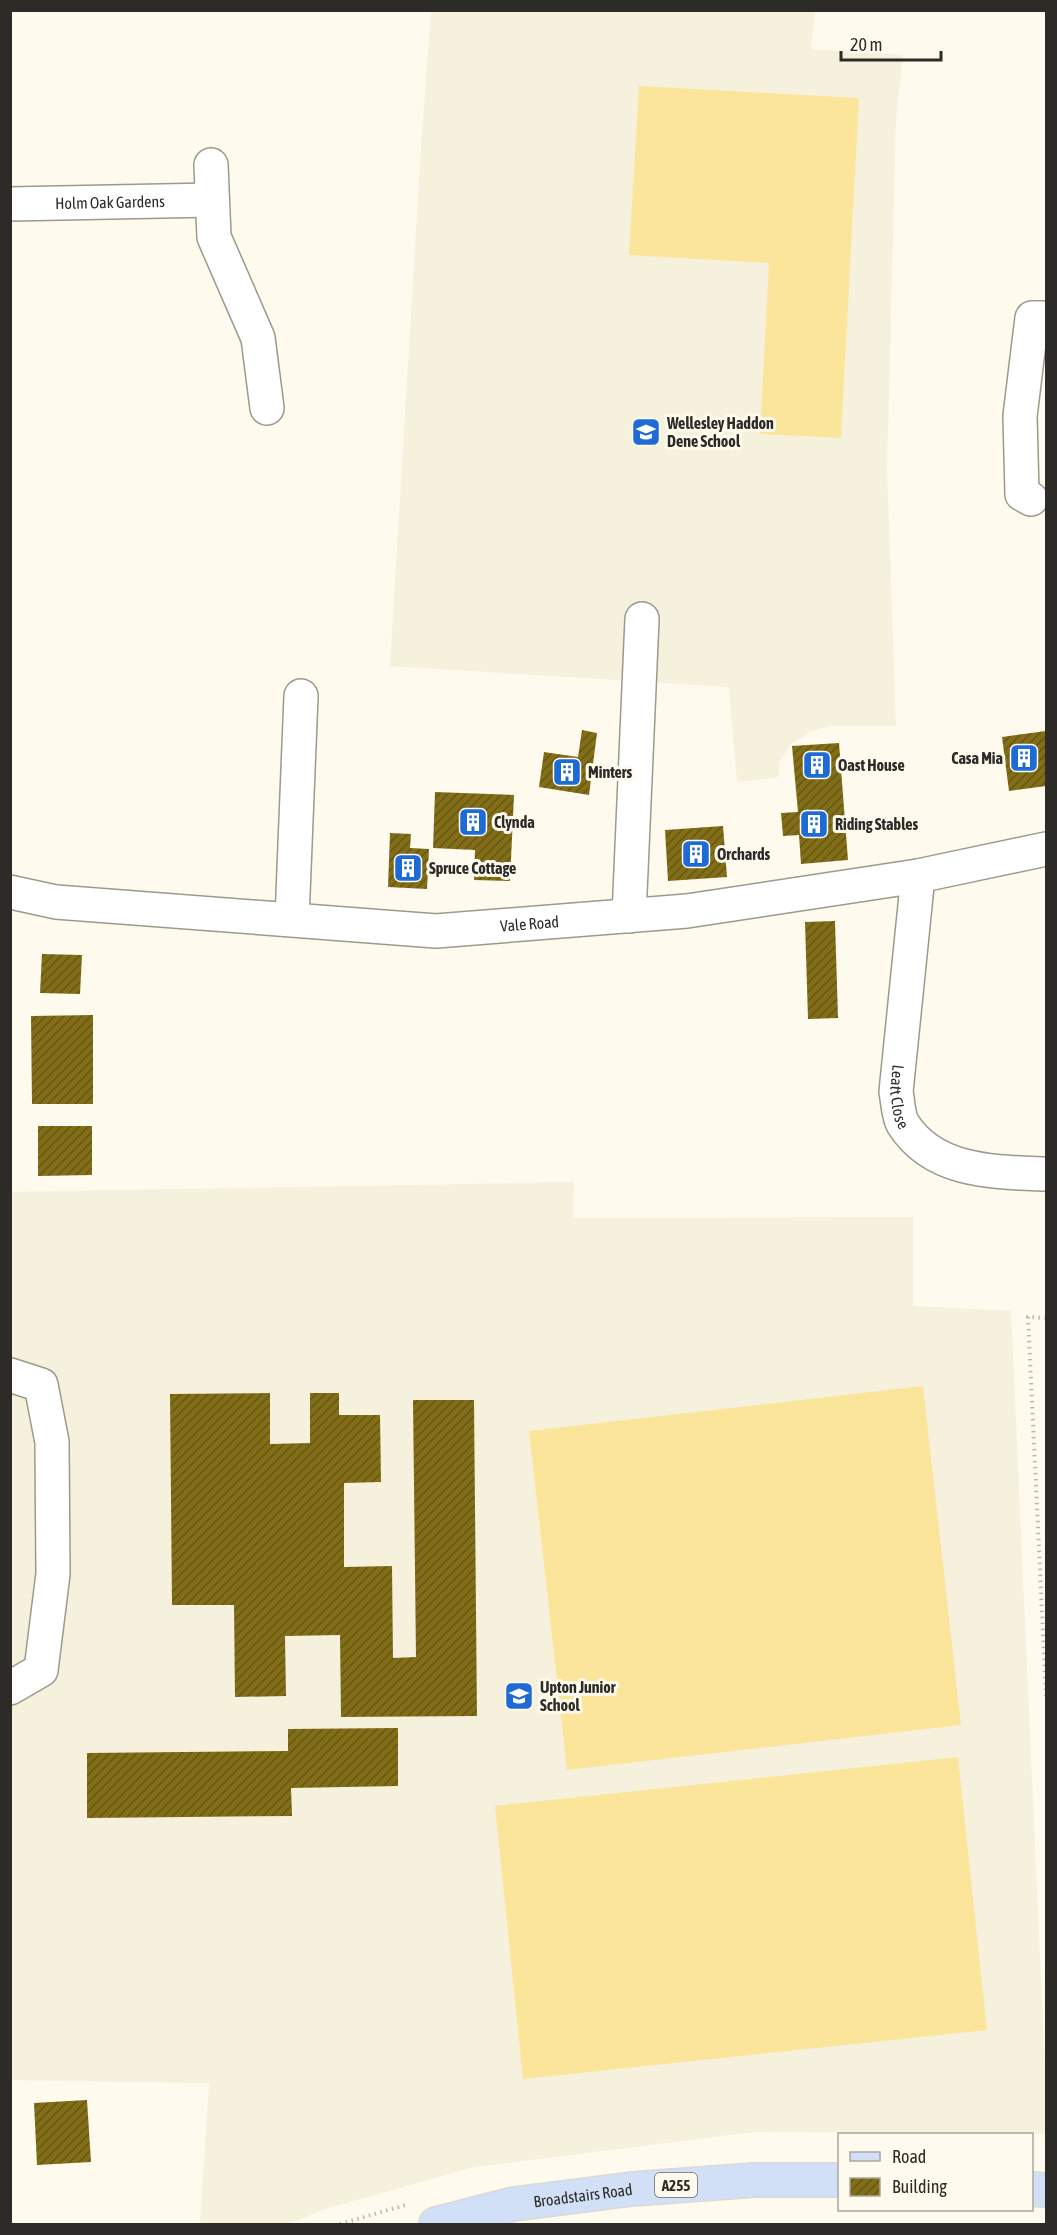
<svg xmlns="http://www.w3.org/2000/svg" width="1057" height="2235" viewBox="0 0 1057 2235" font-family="'Asap Condensed',sans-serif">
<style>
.built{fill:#f6f1dc}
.garden{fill:#fae59b}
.building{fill:url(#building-hatch)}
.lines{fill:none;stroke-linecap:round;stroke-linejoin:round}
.minor-casing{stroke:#9c998d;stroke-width:36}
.major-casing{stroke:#d9d9d8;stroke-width:36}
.path{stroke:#bab7ad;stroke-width:4;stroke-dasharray:1.5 4.5;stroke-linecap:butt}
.minor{stroke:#fff;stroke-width:33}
.major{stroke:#d2e0f7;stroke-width:33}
.labels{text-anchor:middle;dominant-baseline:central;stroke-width:6;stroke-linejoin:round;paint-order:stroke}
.shield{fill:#fefaed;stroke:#6c6962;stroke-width:1.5}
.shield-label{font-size:15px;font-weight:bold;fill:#2d2b27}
.street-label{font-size:16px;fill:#2d2b27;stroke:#fefaed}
.poi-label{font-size:16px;font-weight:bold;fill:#2d2b27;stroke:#fefaed;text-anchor:start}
</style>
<defs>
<pattern id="building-hatch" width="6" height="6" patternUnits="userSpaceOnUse" patternTransform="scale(1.5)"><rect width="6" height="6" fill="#836e18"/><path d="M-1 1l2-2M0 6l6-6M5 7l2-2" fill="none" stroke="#665615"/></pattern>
</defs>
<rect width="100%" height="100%" fill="#fefaed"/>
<!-- built -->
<g class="built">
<polygon points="428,11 815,11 811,49 903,55 896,120 887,469 896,726 830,726 812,731 791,744 780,761 778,777 737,782 729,687 390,666 421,147 431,11"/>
<polygon points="574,1182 573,1218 913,1217 913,1306 1011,1311 1046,2090 1046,2134 753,2132 474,2167 328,2208 288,2224 200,2224 209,2083 11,2080 10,1192"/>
</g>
<!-- garden -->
<g class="garden">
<polygon points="639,86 859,98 841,438 760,434 769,263 629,255"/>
<polygon points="923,1386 961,1725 567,1770 529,1431"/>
<polygon points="958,1757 987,2030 523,2079 495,1806"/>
</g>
<!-- building -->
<g class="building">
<polygon points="582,730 597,733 589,795 539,787 544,752 578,757"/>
<polygon points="1046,731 1046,786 1009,791 1002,737"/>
<polygon points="839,743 848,860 801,864 799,835 783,836 781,813 798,812 792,746"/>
<polygon points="435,792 514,795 510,881 474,880 475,850 433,848"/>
<polygon points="723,826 727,877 668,881 665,830"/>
<polygon points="390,833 411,834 410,848 429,849 427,889 388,887"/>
<polygon points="835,921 838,1018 808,1019 805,922"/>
<polygon points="42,954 82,955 80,994 40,993"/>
<polygon points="93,1015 93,1104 32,1104 31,1016"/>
<polygon points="38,1126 92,1126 92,1175 38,1176"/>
<polygon points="270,1393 270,1444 310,1443 310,1393 339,1393 339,1415 380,1415 381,1482 344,1483 344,1567 392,1566 393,1658 416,1657 413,1400 474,1400 477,1716 341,1717 340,1635 285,1636 286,1696 235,1697 234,1605 172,1605 170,1394"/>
<polygon points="398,1728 398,1786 291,1788 292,1816 87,1818 87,1753 288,1751 288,1729"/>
<polygon points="87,2100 91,2162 37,2165 34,2103"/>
</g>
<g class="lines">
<!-- minor casing -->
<g class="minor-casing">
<g id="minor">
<polyline points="211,165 214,237 258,338 267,408"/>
<path id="s1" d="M10,204L212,200"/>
<polyline points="1031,499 1022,494 1020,416 1032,318 1046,318"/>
<path id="s2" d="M918,876L896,1092C898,1101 898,1116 903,1124C934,1173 995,1172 1046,1174"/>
<path id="s3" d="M10,892L56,902L436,931L687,911L918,876L1046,849"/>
<polyline points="629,916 642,619"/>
<polyline points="292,919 301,696"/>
<polyline points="10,1375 41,1385 52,1442 53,1574 41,1670 10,1688"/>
</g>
</g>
<!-- major casing -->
<g class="major-casing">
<g id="major">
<polyline points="1032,2189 1046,2190"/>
<path id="s4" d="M436,2224L514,2204L632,2189L755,2180H840"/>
</g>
</g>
<!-- path -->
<g class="path">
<polyline points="1046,1318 1028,1317 1046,1696"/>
<polyline points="340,2224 409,2204"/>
</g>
<!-- minor -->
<use href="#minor" class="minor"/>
<!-- major -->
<use href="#major" class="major"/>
</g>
<!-- icons -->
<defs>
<g id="school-square" transform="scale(1.5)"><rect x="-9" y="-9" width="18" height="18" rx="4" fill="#1e6bd6" stroke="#fefaed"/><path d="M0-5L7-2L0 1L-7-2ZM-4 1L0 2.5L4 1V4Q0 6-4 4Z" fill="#fff"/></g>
<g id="building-square" transform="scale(1.5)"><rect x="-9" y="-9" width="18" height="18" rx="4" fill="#1e6bd6" stroke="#fefaed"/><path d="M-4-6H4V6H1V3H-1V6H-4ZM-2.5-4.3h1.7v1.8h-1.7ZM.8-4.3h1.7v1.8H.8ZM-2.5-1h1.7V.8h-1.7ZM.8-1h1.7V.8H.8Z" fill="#fff"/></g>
</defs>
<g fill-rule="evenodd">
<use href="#school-square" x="646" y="432"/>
<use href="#building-square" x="1024" y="758"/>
<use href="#building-square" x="817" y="765"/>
<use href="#building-square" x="567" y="772"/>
<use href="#building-square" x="473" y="822"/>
<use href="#building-square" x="814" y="824"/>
<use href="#building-square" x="696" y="854"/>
<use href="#building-square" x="408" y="868"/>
<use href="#school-square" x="519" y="1696"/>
</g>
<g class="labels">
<!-- shield labels -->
<rect class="shield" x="655" y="2173" width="42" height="24" rx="4.5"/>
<g class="shield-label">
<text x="676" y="2185">A255</text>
</g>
<!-- street labels -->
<g class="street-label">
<text stroke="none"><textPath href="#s1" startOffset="100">Holm Oak Gardens</textPath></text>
<text stroke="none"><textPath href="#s3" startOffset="522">Vale Road</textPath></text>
<text stroke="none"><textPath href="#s2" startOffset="222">Leatt Close</textPath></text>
<text stroke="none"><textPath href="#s4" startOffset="150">Broadstairs Road</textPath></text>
</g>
<!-- poi labels -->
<g class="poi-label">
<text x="667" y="423">Wellesley Haddon<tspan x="667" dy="18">Dene School</tspan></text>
<text x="1003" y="758" text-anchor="end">Casa Mia</text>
<text x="838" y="765">Oast House</text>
<text x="588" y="772">Minters</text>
<text x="494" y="822">Clynda</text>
<text x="835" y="824">Riding Stables</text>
<text x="717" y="854">Orchards</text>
<text x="429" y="868">Spruce Cottage</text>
<text x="540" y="1687">Upton Junior<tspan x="540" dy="18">School</tspan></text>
</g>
</g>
<!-- border -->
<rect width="1057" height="2235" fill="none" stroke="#2d2b27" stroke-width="24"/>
<!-- legend -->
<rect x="838" y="2133" width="195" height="78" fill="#fefaed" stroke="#aaa79e" stroke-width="1.5"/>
<rect x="850" y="2152" width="30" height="9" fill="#d2e0f7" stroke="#aaa79e" stroke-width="1.5"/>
<text x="892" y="2163" font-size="18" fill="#2d2b27">Road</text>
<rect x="850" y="2178" width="30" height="18" fill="url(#building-hatch)" stroke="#aaa79e" stroke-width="1.5"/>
<text x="892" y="2193" font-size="18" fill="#2d2b27">Building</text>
<!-- scale -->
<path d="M841 51v9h100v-9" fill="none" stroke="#2d2b27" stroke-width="3"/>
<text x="850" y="51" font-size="18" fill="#2d2b27" stroke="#fefaed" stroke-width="4.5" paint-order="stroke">20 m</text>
</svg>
